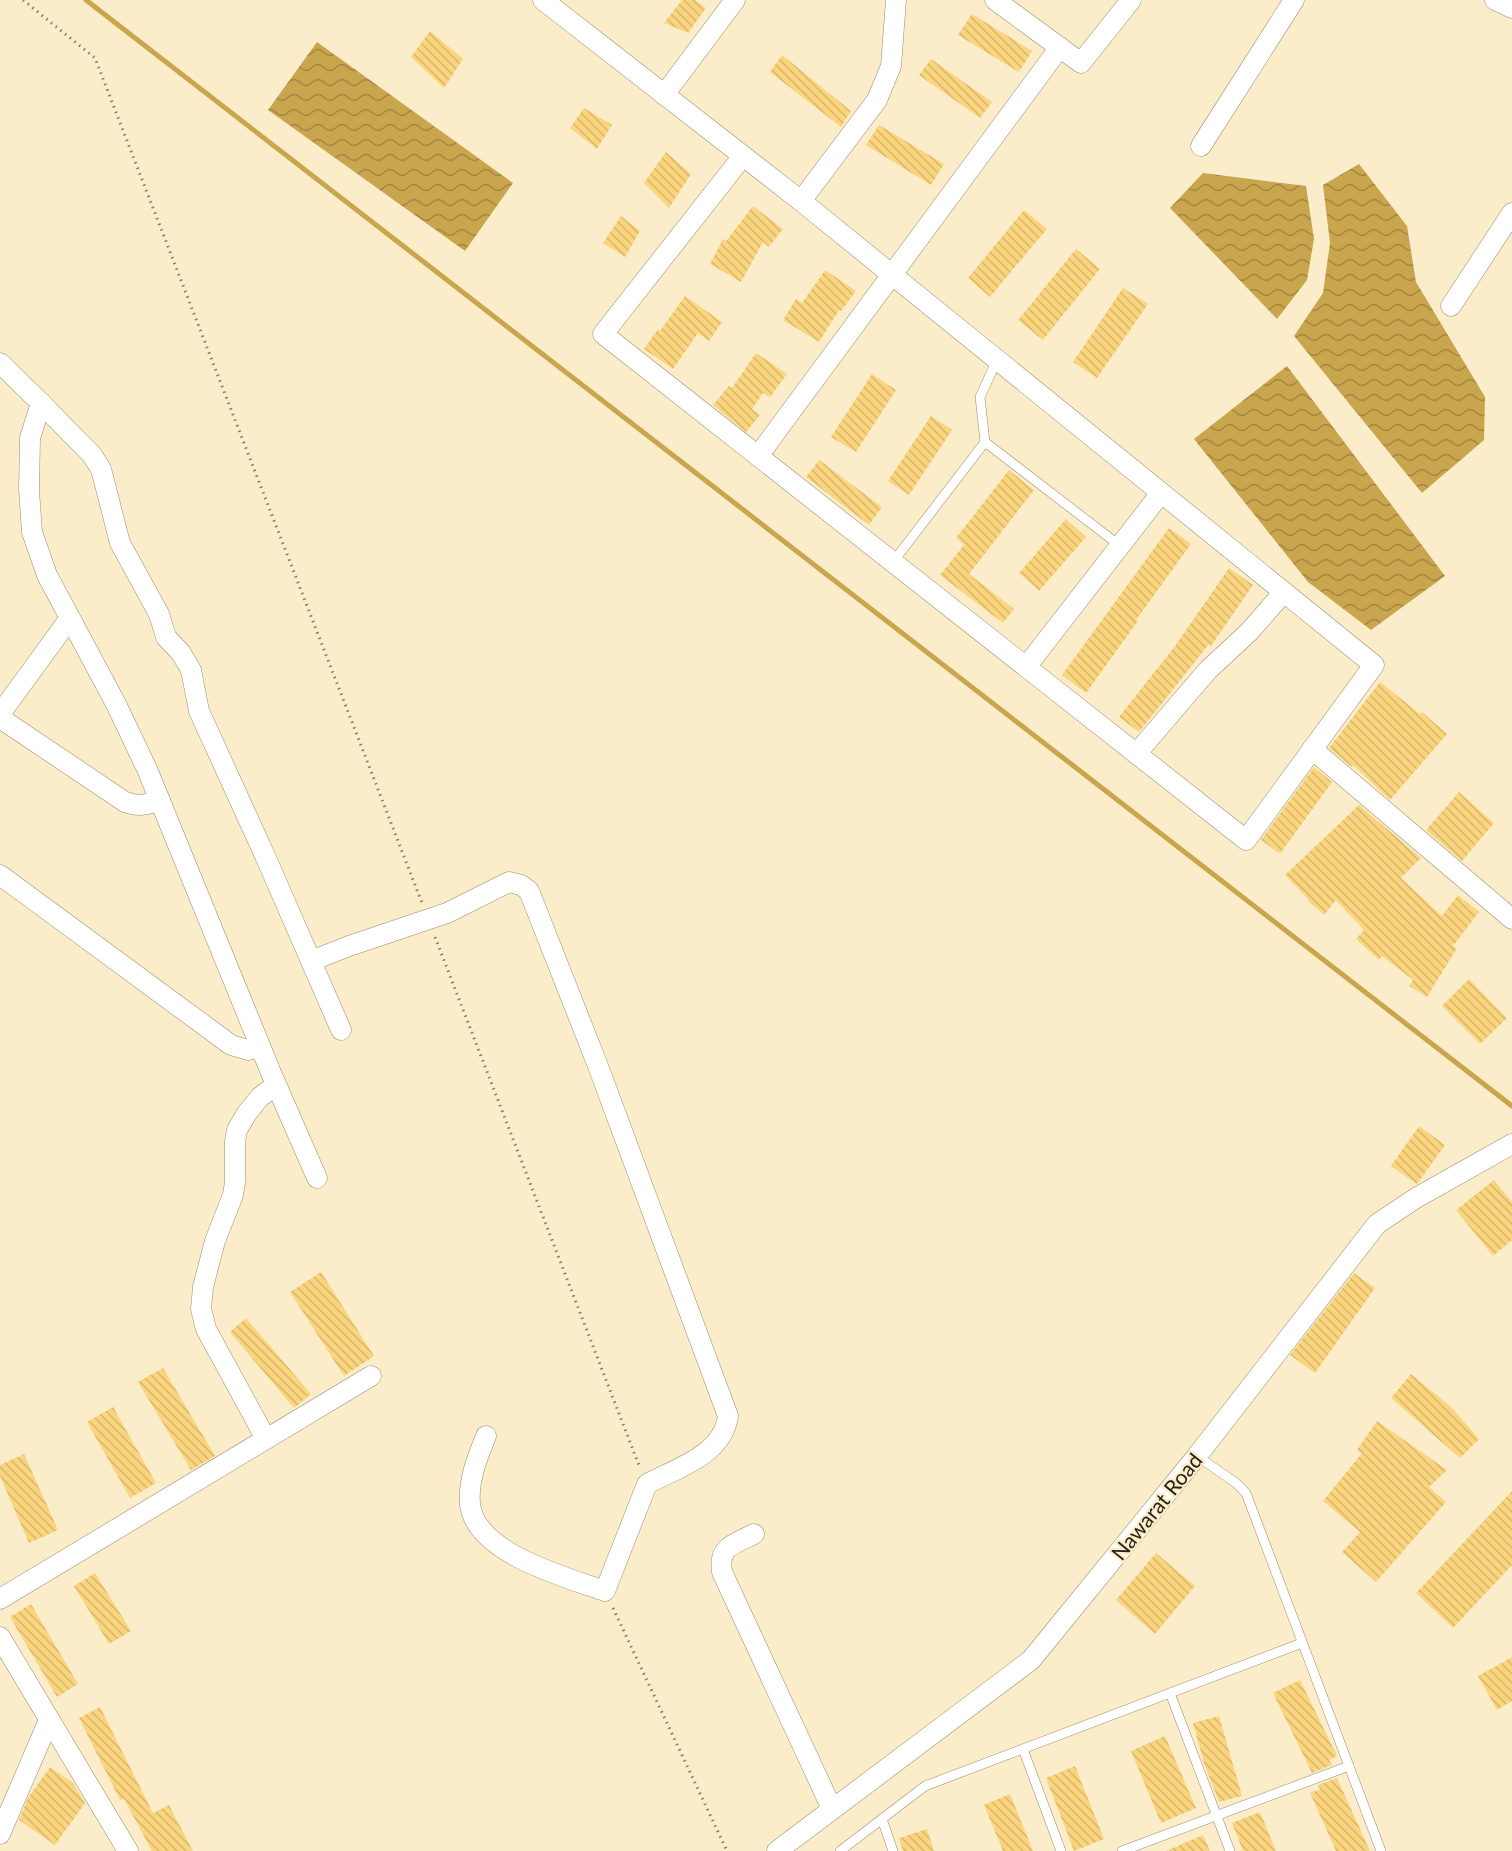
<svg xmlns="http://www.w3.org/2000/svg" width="1512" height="1851" viewBox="0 0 1512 1851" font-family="Lato,sans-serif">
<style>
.water{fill:url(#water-waves)}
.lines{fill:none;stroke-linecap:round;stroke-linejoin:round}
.stream{stroke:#c9a54e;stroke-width:5}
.building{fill:url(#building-back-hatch)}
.lane-casing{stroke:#9a8b6b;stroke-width:10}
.street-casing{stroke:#9a8b6b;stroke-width:21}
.path{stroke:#887e67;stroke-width:3;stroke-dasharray:1.5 4.5;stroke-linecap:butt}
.lane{stroke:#fff;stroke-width:9}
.street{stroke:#fff;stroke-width:20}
.labels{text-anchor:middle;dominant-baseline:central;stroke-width:4.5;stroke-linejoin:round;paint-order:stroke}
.street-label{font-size:21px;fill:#262114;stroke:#fcedca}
</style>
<defs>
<pattern id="water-waves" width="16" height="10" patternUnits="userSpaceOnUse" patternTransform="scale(1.5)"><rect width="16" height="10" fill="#c9a54e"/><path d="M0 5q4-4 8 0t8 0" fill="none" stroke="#a38640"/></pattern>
<pattern id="building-back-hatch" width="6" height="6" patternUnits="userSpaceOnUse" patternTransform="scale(1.5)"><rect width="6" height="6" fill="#fad57e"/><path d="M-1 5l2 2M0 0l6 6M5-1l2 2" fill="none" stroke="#d6b76c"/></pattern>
</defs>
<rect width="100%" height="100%" fill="#fcedca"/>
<!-- water -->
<g class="water">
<polygon points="317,42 513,183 465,251 268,110"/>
<polygon points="1359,164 1407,226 1416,282 1485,397 1484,440 1422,493 1294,336 1323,293 1330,243 1323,185"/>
<polygon points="1203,173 1306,186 1314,239 1307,280 1277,319 1170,208"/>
<polygon points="1287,366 1445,576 1371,630 1308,582 1194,439"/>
</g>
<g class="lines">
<!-- stream -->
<polyline class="stream" points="86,0 1512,1106"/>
</g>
<!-- building -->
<g class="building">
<polygon points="682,0 695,0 706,8 688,33 664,23"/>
<polygon points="972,14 1032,51 1019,72 958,35"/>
<polygon points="430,31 463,59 444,88 411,57"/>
<polygon points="782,55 851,111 841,127 770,72"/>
<polygon points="931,59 992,102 980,118 919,75"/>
<polygon points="584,108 612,125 597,149 570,128"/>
<polygon points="879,125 944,164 931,185 866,145"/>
<polygon points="666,152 691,174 669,208 644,183"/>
<polygon points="753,206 783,229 769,247 763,242 741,282 710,264 723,239 726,241"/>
<polygon points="1024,210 1047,229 990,297 968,278"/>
<polygon points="621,216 640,231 625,257 603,243"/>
<polygon points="1076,249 1100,269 1043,340 1018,320"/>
<polygon points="825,270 856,291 841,311 839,310 819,342 783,320 796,299 802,303"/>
<polygon points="1123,288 1148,304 1097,378 1073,362"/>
<polygon points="685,296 722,322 709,341 698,333 673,369 644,349 658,329 660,331"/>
<polygon points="756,353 787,374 770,397 763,393 752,409 760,415 746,432 713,405 729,386 732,388"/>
<polygon points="872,374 896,390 856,452 831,437"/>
<polygon points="931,416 952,430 909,495 888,481"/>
<polygon points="819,460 882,507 869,525 806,477"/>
<polygon points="1009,470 1034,490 969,574 1014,609 1003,623 940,575 964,545 956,538"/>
<polygon points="1066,519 1086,537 1039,591 1019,573"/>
<polygon points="1169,528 1191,544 1136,620 1138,621 1086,693 1062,675"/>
<polygon points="1229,568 1253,585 1211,646 1209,644 1139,732 1119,717 1175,646"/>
<polygon points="1380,682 1420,714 1422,712 1447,734 1390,800 1353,765 1352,767 1329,748"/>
<polygon points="1314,767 1332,782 1280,854 1261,840"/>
<polygon points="1459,792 1494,823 1462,861 1426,830"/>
<polygon points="1359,805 1421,858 1401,878 1442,916 1458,895 1479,912 1453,946 1457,948 1427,997 1409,986 1413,980 1382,956 1379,960 1356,939 1364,930 1336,900 1324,915 1308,901 1309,900 1285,875"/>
<polygon points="1469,979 1507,1018 1480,1044 1442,1006"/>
<polygon points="1419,1126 1445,1145 1417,1184 1391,1166"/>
<polygon points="1494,1180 1512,1202 1512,1240 1493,1256 1456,1210"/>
<polygon points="321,1272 374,1356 344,1376 290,1292"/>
<polygon points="1354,1273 1375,1288 1315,1373 1290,1355"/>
<polygon points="246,1318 311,1394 294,1408 230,1332"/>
<polygon points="163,1368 215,1456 191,1470 138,1382"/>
<polygon points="1411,1374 1451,1407 1479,1439 1460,1458 1391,1398"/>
<polygon points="113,1407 156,1483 130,1498 87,1422"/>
<polygon points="1377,1421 1447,1470 1429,1487 1446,1502 1376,1582 1342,1552 1360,1532 1323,1501 1362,1453 1357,1450"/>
<polygon points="24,1454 58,1530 29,1543 0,1476 0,1465"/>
<polygon points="1512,1491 1512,1565 1453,1628 1416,1593"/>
<polygon points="1156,1553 1195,1586 1155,1634 1116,1600"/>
<polygon points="95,1573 131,1631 109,1644 74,1586"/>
<polygon points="31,1604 78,1684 57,1697 10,1617"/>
<polygon points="1512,1657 1512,1701 1497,1710 1478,1676"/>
<polygon points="1300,1680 1337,1756 1329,1760 1332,1765 1312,1773 1273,1693"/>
<polygon points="100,1707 153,1813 169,1805 193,1851 152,1851 124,1799 120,1800 79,1718"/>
<polygon points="1219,1716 1242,1796 1219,1802 1204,1763 1193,1723"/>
<polygon points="1165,1736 1196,1808 1161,1823 1131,1751"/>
<polygon points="1075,1766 1104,1839 1074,1851 1046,1778"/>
<polygon points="50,1767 73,1783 85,1803 55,1845 19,1820 28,1798"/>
<polygon points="1337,1778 1370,1851 1336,1851 1310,1793 1320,1789 1318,1785"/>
<polygon points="1010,1794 1033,1851 1003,1851 984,1805"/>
<polygon points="1260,1812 1276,1851 1243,1851 1232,1823"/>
<polygon points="927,1829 934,1851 903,1851 899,1838"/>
<polygon points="1203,1835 1210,1851 1166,1851"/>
</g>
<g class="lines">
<!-- lane casing -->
<g class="lane-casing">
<g id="lane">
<polyline points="997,360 980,397 985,442 1119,545"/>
<polyline points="893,562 985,442"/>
<polyline points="1197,1456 1236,1483 1246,1493 1381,1851"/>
<polyline points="1170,1693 1230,1851"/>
<polyline points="1023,1749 1061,1851"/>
<polyline points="882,1819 893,1851"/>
<polyline points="840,1851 925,1786 1302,1643"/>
<polyline points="1122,1851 1349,1766"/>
</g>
</g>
<!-- street casing -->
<g class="street-casing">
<g id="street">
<polyline points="543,0 801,201 1374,665 1246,840 603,334 743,156"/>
<polyline points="995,0 1081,63 1131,0"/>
<polyline points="1495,0 1512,8"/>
<polyline points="664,95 735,0"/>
<polyline points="1201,146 1294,0"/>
<polyline points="801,201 877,100 891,66 896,0"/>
<polyline points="1451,306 1512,213"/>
<polyline points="0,363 41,403 30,438 29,490 32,532 47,575 116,704 147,769 272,1075 317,1178"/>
<polyline points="41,403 92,455 101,469 120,543 159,614 166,637 181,653 191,670 199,711 266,858 341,1030"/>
<polyline points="758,456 1060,47"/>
<polyline points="1026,667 1161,493"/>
<polyline points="0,714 70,618"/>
<path d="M0,718L125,802C139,807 146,805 160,800"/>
<polyline points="1312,749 1512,919"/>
<polyline points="1136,754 1208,670 1249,632 1284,592"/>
<polyline points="0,875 231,1045 248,1050 260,1047"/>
<path d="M311,961L349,946L447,913L509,882L521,885L529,891L598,1066L728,1416C723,1455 677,1468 647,1484L605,1591C565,1577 475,1553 470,1504C468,1481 477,1458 486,1436"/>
<polyline points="266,1439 206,1329 201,1309 203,1287 215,1241 233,1195 235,1182 235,1142 237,1130 247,1113 260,1097 276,1085"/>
<path d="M754,1534C734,1544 718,1546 722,1572L832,1809"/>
<polyline points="0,1599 371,1376"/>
<polyline points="0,1637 128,1851"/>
<polyline points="0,1834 49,1720"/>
<polyline points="777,1851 1031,1660 1197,1456 1377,1224 1416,1198 1512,1144"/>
</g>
</g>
<!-- path -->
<g class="path">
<polyline points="23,0 95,58 422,903"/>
<polyline points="435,937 640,1468"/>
<polyline points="613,1608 727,1851"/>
</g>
<!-- lane -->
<use href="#lane" class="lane"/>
<!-- street -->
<use href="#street" class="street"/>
</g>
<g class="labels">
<!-- street labels -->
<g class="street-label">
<text transform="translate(1156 1506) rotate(-51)">Nawarat Road</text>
</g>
</g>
</svg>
